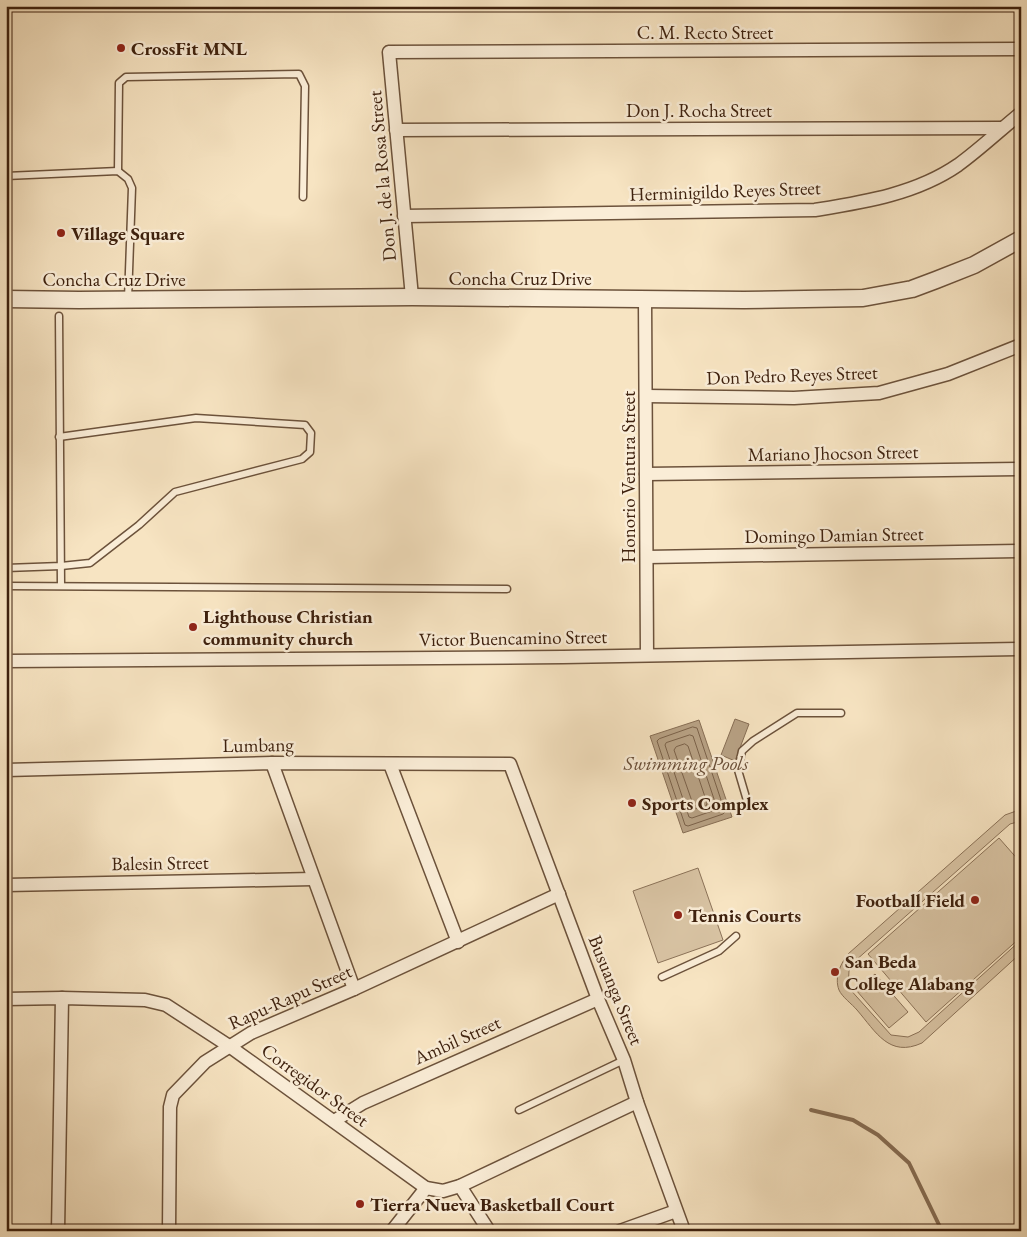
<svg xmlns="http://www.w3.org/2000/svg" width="1027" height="1237" viewBox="0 0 1027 1237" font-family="'EB Garamond',serif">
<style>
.green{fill:#d8c3a3;stroke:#8b7258}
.water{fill:#b8a285;stroke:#876e55}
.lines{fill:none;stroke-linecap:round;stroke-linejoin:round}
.shore{stroke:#7b624a;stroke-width:1}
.stream{stroke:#876e55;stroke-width:4}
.service-casing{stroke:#6c523b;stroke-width:9}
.minor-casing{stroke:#6c523b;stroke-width:15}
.tertiary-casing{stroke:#6c523b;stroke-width:19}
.service{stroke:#faedd7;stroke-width:6}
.minor{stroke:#faedd7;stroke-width:12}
.tertiary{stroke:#faedd7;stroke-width:16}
.poi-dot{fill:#8f2418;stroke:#faedd7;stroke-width:2}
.labels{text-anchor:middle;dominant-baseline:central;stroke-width:5;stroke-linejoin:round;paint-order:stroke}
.street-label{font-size:19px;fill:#3e210e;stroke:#faedd7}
.poi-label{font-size:19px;font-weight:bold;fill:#3e210e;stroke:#faedd7;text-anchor:start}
.water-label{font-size:20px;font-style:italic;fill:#694e38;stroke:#faedd7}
</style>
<rect width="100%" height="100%" fill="#f7e4c2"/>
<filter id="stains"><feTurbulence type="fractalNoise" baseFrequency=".004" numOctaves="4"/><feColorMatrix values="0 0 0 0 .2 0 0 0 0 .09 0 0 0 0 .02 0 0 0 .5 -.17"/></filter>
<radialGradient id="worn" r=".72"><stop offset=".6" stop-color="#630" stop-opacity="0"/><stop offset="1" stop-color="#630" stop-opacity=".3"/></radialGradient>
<!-- green -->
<g class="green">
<path d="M1019,810H1021V821L1010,824L855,961L849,971L848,987L891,1035L908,1037L919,1032L1021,940V953L922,1043C889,1058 876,1032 857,1010C852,1004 842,997 839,990C834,977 841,963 848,954L1005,815Z"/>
<polygon points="999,838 1021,863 1021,937 926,1022 868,954"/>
<polygon points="698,868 723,940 658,963 633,891"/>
<polygon points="875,974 908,1012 889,1028 856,990"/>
</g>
<!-- water -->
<g class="water">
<polygon points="735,719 749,724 735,761 721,755"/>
<polygon points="699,720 732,817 683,833 650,736"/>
</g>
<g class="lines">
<!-- shore -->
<g class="shore">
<polygon points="693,727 697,728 725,812 723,814 688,826 685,825 657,741 659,739"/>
<polygon points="690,735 693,736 717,808 715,810 692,818 689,817 665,745 666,743"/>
<polygon points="685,744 688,746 707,803 706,806 697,809 694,807 674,750 676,747"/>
</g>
<!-- stream -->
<polyline class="stream" points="811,1110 853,1120 878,1135 909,1163 942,1231"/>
<!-- service casing -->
<g class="service-casing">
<g id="service">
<polyline points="118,171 119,83 126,77 299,74 305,86 303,197"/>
<polyline points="6,176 118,171 128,179 132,188 128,299"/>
<polyline points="59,316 61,585"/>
<polyline points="6,568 61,566 90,563 139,525 175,492 302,459 310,452 311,433 305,425 196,418 59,437"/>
<polyline points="6,586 507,589"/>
<polyline points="748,804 738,770 742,751 753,741 797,713 841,713"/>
<polyline points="662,977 719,951 736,936"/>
<polyline points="519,1110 624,1060"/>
</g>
</g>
<!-- minor casing -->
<g class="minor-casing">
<g id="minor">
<polyline points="396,130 1002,128"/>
<path d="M404,216L815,210C864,202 916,194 958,165C980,149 1000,130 1021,113"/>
<polyline points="412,297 389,52 1021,49"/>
<polyline points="645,299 647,655"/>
<polyline points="646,396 794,398 879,393 948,374 1021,345"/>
<polyline points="646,474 1021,469"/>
<polyline points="647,557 1021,551"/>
<polyline points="6,661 563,657 1021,649"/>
<polyline points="272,763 354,989"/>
<polyline points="390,764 458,942"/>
<polyline points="6,770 272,763 510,764 598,999 624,1060 637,1102 684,1231"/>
<polyline points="6,885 313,879"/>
<polyline points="6,999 62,998 145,1000 166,1005 229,1046 426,1188 443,1191 460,1186 637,1102"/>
<polyline points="334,1121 363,1103 598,999"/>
<polyline points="460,1186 489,1231"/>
<polyline points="58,1231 62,998"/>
<polyline points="169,1231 170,1107 173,1095 205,1062 251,1033 354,989 559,894"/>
<polyline points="392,1231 426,1188"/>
<polyline points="620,1231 676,1211"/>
</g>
</g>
<!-- tertiary casing -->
<g class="tertiary-casing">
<polyline id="tertiary" points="6,299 79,300 412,297 744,300 863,298 912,289 936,280 974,265 1021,239"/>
</g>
<!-- service -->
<use href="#service" class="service"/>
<!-- minor -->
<use href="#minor" class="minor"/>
<!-- tertiary -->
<use href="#tertiary" class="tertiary"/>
</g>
<!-- markers -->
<g class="poi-dot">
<circle cx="121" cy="48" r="5"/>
<circle cx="61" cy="233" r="5"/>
<circle cx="193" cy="627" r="5"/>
<circle cx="632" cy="803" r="5"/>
<circle cx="975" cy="900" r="5"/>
<circle cx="678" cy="915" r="5"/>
<circle cx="835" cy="972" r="5"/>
<circle cx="360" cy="1204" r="5"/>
</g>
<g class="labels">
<!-- street labels -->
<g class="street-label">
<text x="705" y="32">C. M. Recto Street</text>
<text x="699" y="110">Don J. Rocha Street</text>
<text transform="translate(382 176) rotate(-95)">Don J. de la Rosa Street</text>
<text transform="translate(725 191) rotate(-2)">Herminigildo Reyes Street</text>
<text x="520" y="278">Concha Cruz Drive</text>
<text x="114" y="279">Concha Cruz Drive</text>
<text transform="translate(792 375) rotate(-2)">Don Pedro Reyes Street</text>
<text transform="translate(833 453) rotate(-1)">Mariano Jhocson Street</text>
<text transform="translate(628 477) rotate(-90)">Honorio Ventura Street</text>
<text transform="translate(834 535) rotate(-1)">Domingo Damian Street</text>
<text transform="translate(513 638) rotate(-1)">Victor Buencamino Street</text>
<text transform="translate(258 745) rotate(-1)">Lumbang</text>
<text transform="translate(160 863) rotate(-1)">Balesin Street</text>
<text transform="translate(616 990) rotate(68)">Busuanga Street</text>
<text transform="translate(290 997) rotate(-24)">Rapu-Rapu Street</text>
<text transform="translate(457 1040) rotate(-24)">Ambil Street</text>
<text transform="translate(315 1085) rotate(36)">Corregidor Street</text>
</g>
<!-- poi labels -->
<g class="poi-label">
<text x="131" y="48">CrossFit MNL</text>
<text x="71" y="233">Village Square</text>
<text x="203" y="616">Lighthouse Christian<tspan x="203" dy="22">community church</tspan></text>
<text x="642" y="803">Sports Complex</text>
<text x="965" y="900" text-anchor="end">Football Field</text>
<text x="688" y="915">Tennis Courts</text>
<text x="845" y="961">San Beda<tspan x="845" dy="22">College Alabang</tspan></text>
<text x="370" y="1204">Tierra Nueva Basketball Court</text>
</g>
<!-- water labels -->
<g class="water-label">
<text x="686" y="763">Swimming Pools</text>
</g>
</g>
<!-- margin -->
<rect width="1027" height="1237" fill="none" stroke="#f7e4c2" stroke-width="25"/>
<rect x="8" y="8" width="1012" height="1222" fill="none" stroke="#3e210e" stroke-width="2.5"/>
<rect x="12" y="12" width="1002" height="1212" fill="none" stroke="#3e210e"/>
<rect width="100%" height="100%" filter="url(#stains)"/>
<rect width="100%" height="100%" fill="url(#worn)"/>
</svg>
